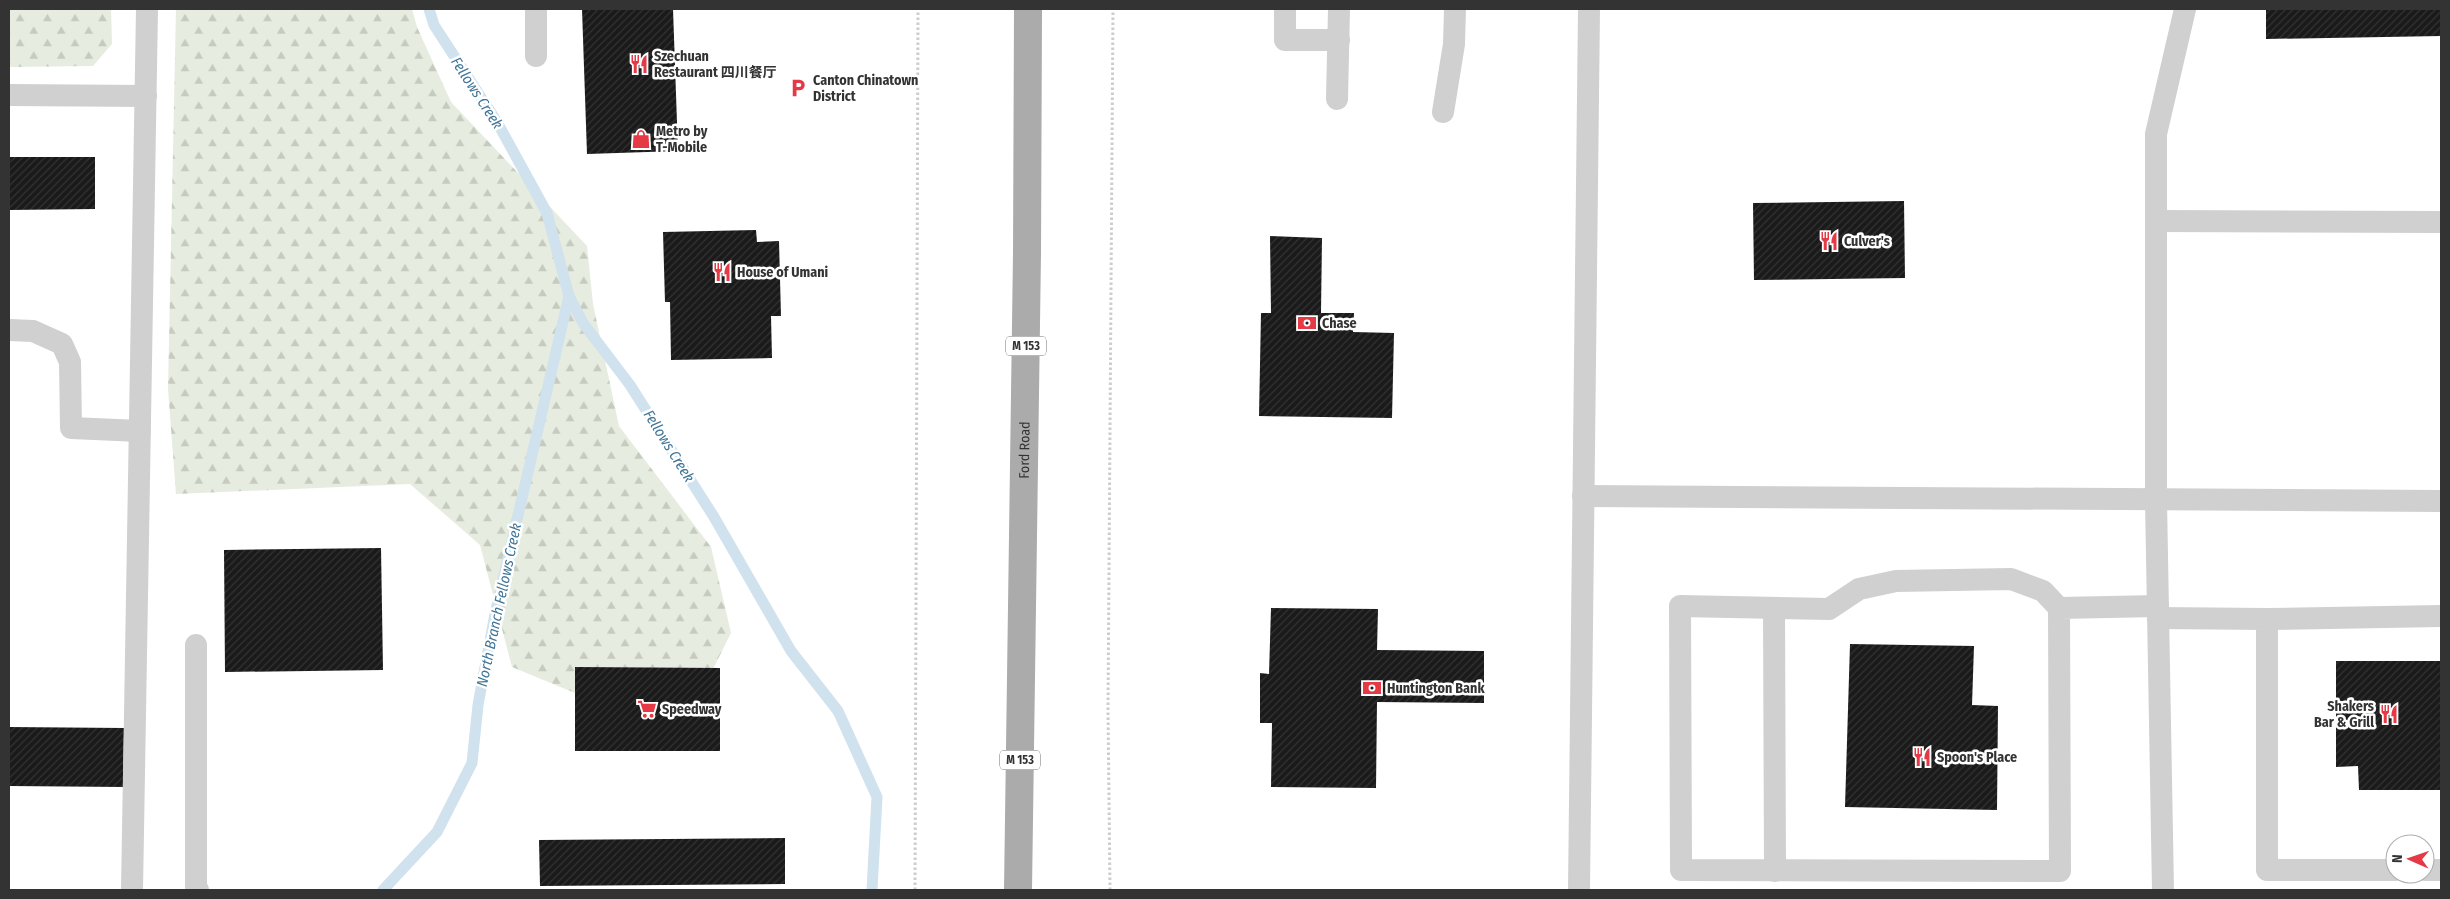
<svg xmlns="http://www.w3.org/2000/svg" width="2450" height="899" viewBox="0 0 2450 899" font-family="'Fira Sans Condensed','Noto Sans SC',sans-serif">
<style>
.forest{fill:url(#forest-firs)}
.lines{fill:none;stroke-linecap:round;stroke-linejoin:round}
.stream{stroke:#cfe2ee;stroke-width:11}
.building{fill:url(#building-hatch)}
.path{stroke:#cdcdcd;stroke-width:3;stroke-dasharray:2.5 2.5;stroke-linecap:butt}
.service{stroke:#d0d0d0;stroke-width:22}
.primary{stroke:#ababab;stroke-width:28}
.labels{text-anchor:middle;dominant-baseline:central;stroke-width:5;stroke-linejoin:round;paint-order:stroke}
.shield{fill:#fff;stroke:#707070;stroke-width:1}
.shield-label{font-size:12px;font-weight:bold;fill:#333}
.poi-label{font-size:14px;font-weight:bold;fill:#333;stroke:#fff;text-anchor:start}
.street-label{font-size:14px;fill:#333;stroke:#fff}
.water-label{font-size:15px;font-style:italic;fill:#3f7597;stroke:#fff}
</style>
<defs>
<pattern id="forest-firs" width="22" height="20" patternUnits="userSpaceOnUse" patternTransform="scale(1.25)"><rect width="22" height="20" fill="#e6ecdf"/><path d="M5 1l3.5 6h-7zM16 11l3.5 6h-7z" fill="#c6cbc0"/></pattern>
<pattern id="building-hatch" width="6" height="6" patternUnits="userSpaceOnUse" patternTransform="scale(1.25)"><rect width="6" height="6" fill="#1a1a1a"/><path d="M-1 1l2-2M0 6l6-6M5 7l2-2" fill="none" stroke="#333"/></pattern>
</defs>
<rect width="100%" height="100%" fill="#fff"/>
<!-- forest -->
<g class="forest">
<polygon points="9,9 111,9 112,44 93,66 9,67"/>
<polygon points="176,9 412,9 417,27 451,102 587,246 593,304 619,426 711,547 731,633 706,683 599,703 512,667 480,545 410,484 176,494 168,389"/>
</g>
<g class="lines">
<!-- stream -->
<g class="stream">
<polyline points="429,9 434,25 497,122 547,213 569,296 583,323 630,385 714,517 791,651 838,711 877,797 872,890"/>
<polyline points="383,890 437,832 472,763 478,705 495,614 569,296"/>
</g>
</g>
<!-- building -->
<g class="building">
<polygon points="582,9 673,9 678,151 587,154"/>
<polygon points="2266,9 2441,9 2441,36 2266,39"/>
<polygon points="9,157 95,157 95,209 9,210"/>
<polygon points="1904,201 1905,278 1754,280 1753,203"/>
<polygon points="756,230 757,242 779,241 781,316 771,316 772,358 671,360 670,302 665,302 663,232"/>
<polygon points="1270,236 1322,238 1321,313 1354,313 1353,332 1394,333 1392,418 1259,416 1261,313 1271,313"/>
<polygon points="381,548 383,670 225,672 224,550"/>
<polygon points="1271,608 1378,609 1377,650 1484,651 1484,703 1377,702 1376,788 1271,787 1272,723 1260,723 1260,673 1269,674"/>
<polygon points="1850,644 1974,646 1972,705 1998,706 1997,810 1845,807"/>
<polygon points="2336,661 2441,661 2441,790 2359,790 2358,766 2336,767"/>
<polygon points="575,667 720,668 720,751 575,751"/>
<polygon points="9,727 124,728 123,787 9,786"/>
<polygon points="785,838 785,884 540,886 539,840"/>
</g>
<g class="lines">
<!-- path -->
<g class="path">
<polyline points="915,890 918,9"/>
<polyline points="1110,890 1108,709 1113,9"/>
</g>
<!-- service -->
<g class="service">
<polyline points="1285,9 1285,40 1339,40"/>
<polyline points="536,56 536,9"/>
<polyline points="9,95 146,96"/>
<polyline points="1337,99 1339,9"/>
<polyline points="1443,112 1454,44 1455,9"/>
<polyline points="2156,221 2441,222"/>
<polyline points="9,330 33,331 62,344 70,362 71,428 140,431"/>
<polyline points="1583,496 2441,501"/>
<polyline points="1774,608 1775,871"/>
<polyline points="2059,608 2043,591 2011,579 1896,581 1859,589 1829,609 1680,606 1681,870 2060,871 2059,608 2158,606"/>
<polyline points="2158,618 2267,619 2267,870 2395,870"/>
<polyline points="2267,619 2441,616"/>
<polyline points="196,645 196,888 198,890"/>
<polyline points="2425,870 2441,870"/>
<polyline points="132,890 147,9"/>
<polyline points="1579,890 1589,9"/>
<polyline points="2163,890 2156,500 2156,134 2185,9"/>
</g>
<!-- primary -->
<path class="primary" id="s1" d="M1018,890L1027,253L1028,9"/>
</g>
<!-- icons -->
<defs>
<g id="restaurant-bare" transform="scale(1.5)"><path d="M-5-6h1v4h1v-4h1v4h1v-4h1v5L-1.5 .5V6h-2V.5L-5-1ZM5-6V6H3V1.5H1.5Q1.5-4 5-6Z" fill="#e63946" stroke="#fff" stroke-width="2.5" paint-order="stroke"/></g>
<g id="parking-bare" transform="scale(1.5)"><path d="M-3.5-5.5H1a3.5 3.5 0 0 1 0 7H-1V5.5H-3.5ZM-1-3.4V-.6H.8a1.4 1.4 0 0 0 0-2.8Z" fill="#e63946" stroke="#fff" stroke-width="2.5" paint-order="stroke"/></g>
<g id="shop-bare" transform="scale(1.5)"><path d="M-5-2.5h2.3a2.7 3.5 0 0 1 5.4 0H5L5.5 6h-11ZM-1.5-2.5h3a1.5 2.3 0 0 0-3 0Z" fill="#e63946" stroke="#fff" stroke-width="2.5" paint-order="stroke"/></g>
<g id="bank-bare" transform="scale(1.5)"><path d="M-6-4H6V4H-6ZM0-2.3a2.3 2.3 0 1 0 0 4.6a2.3 2.3 0 1 0 0-4.6Z" fill="#e63946" stroke="#fff" stroke-width="2.5" paint-order="stroke"/></g>
<g id="supermarket-bare" transform="scale(1.5)"><path d="M-6-5.5h2.5l.6 2H6L4.5 2H-2.5L-4.4-4H-6ZM-1.5 3.2a1.3 1.3 0 1 0 .1 0ZM3 3.2a1.3 1.3 0 1 0 .1 0Z" fill="#e63946" stroke="#fff" stroke-width="2.5" paint-order="stroke"/></g>
</defs>
<g fill-rule="evenodd">
<use href="#restaurant-bare" x="639" y="64"/>
<use href="#parking-bare" x="798" y="88"/>
<use href="#shop-bare" x="641" y="139"/>
<use href="#restaurant-bare" x="1829" y="241"/>
<use href="#restaurant-bare" x="722" y="272"/>
<use href="#bank-bare" x="1307" y="323"/>
<use href="#bank-bare" x="1372" y="688"/>
<use href="#supermarket-bare" x="647" y="709"/>
<use href="#restaurant-bare" x="2389" y="714"/>
<use href="#restaurant-bare" x="1922" y="757"/>
</g>
<g class="labels">
<!-- shield labels -->
<g class="shield">
<rect x="1006" y="336.5" width="40" height="19" rx="4"/>
<rect x="1000" y="750.5" width="40" height="19" rx="4"/>
</g>
<g class="shield-label">
<text x="1026" y="346">M 153</text>
<text x="1020" y="760">M 153</text>
</g>
<!-- poi labels -->
<g class="poi-label">
<text x="654" y="56">Szechuan<tspan x="654" dy="16">Restaurant 四川餐厅</tspan></text>
<text x="813" y="80">Canton Chinatown<tspan x="813" dy="16">District</tspan></text>
<text x="656" y="131">Metro by<tspan x="656" dy="16">T-Mobile</tspan></text>
<text x="1844" y="241">Culver's</text>
<text x="737" y="272">House of Umani</text>
<text x="1322" y="323">Chase</text>
<text x="1387" y="688">Huntington Bank</text>
<text x="2374" y="706" text-anchor="end">Shakers<tspan x="2374" dy="16">Bar &amp; Grill</tspan></text>
<text x="662" y="709">Speedway</text>
<text x="1937" y="757">Spoon's Place</text>
</g>
<!-- street labels -->
<g class="street-label">
<text stroke="none"><textPath href="#s1" startOffset="440">Ford Road</textPath></text>
</g>
<!-- water labels -->
<g class="water-label">
<text transform="translate(477 93) rotate(57)">Fellows Creek</text>
<text transform="translate(669 446) rotate(58)">Fellows Creek</text>
<text transform="translate(499 605) rotate(-78)">North Branch Fellows Creek</text>
</g>
</g>
<!-- border -->
<rect width="2450" height="899" fill="none" stroke="#333333" stroke-width="20"/>
<!-- north arrow -->
<g transform="translate(2410 859) rotate(272)"><circle r="24" fill="#ffffff" stroke="#adadad"/>
<path d="M0-4L9 19L0 12L-9 19Z" fill="#e63946"/>
<text y="-8" font-size="14" font-weight="bold" text-anchor="middle" fill="#333333">N</text>
</g>
</svg>
